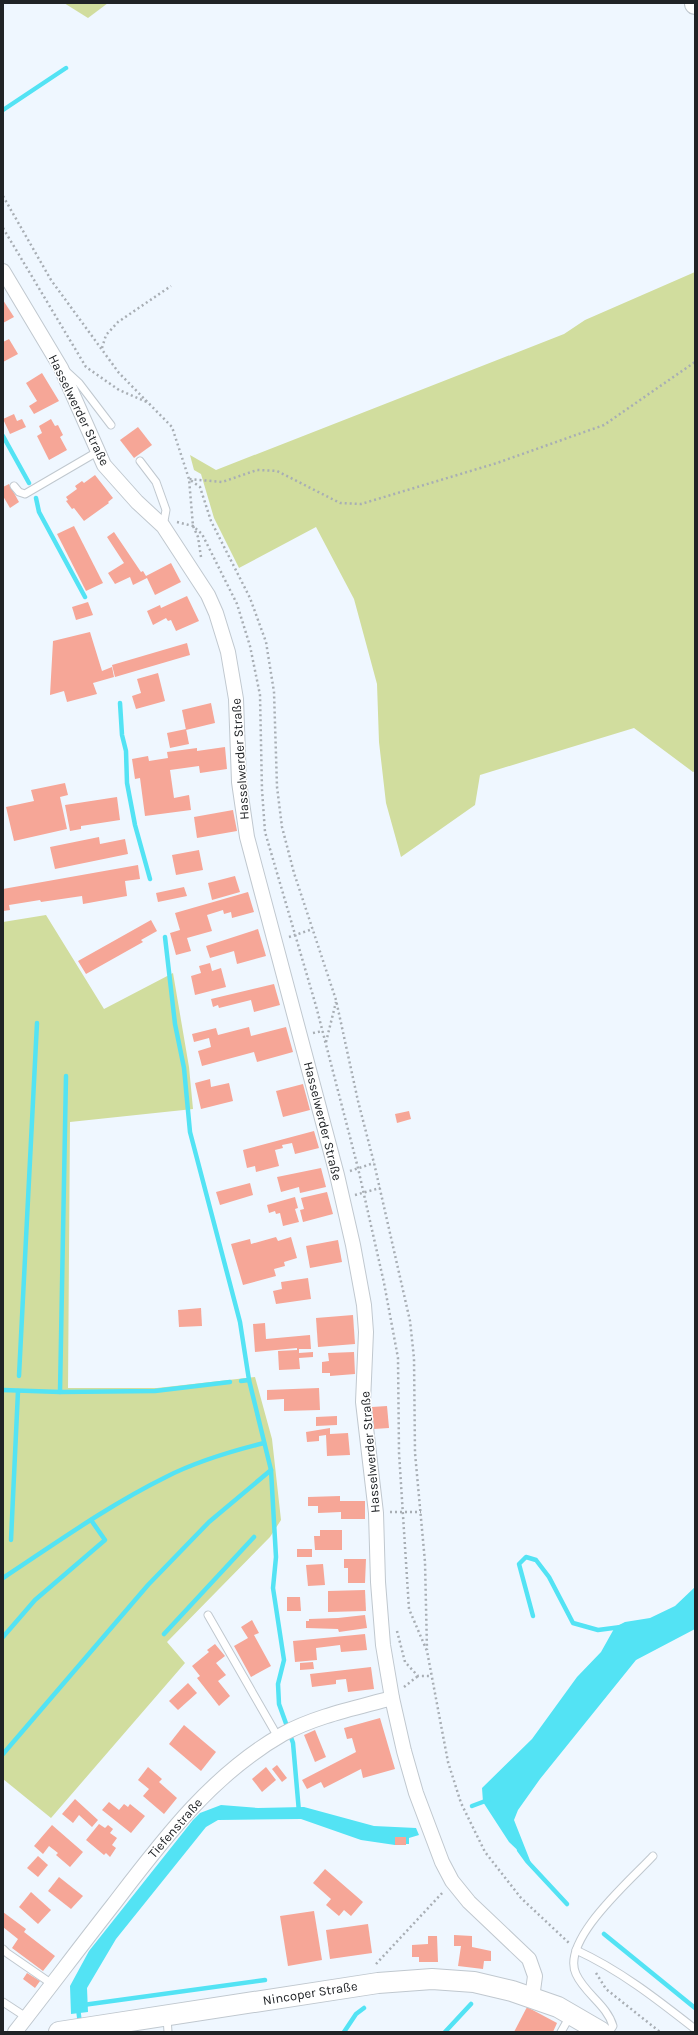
<svg xmlns="http://www.w3.org/2000/svg" width="698" height="2035" viewBox="0 0 698 2035" font-family="Karla,sans-serif">
<style>
.green{fill:#d1dd9e}
.water{fill:#53e3f4}
.lines{fill:none;stroke-linecap:round;stroke-linejoin:round}
.stream{stroke:#53e3f4;stroke-width:4.5}
.building{fill:#f6a697}
.lane-casing{stroke:#c0c8cf;stroke-width:9}
.street-casing{stroke:#c0c8cf;stroke-width:16}
.secondary-casing{stroke:#c0c8cf;stroke-width:22}
.path{stroke:#a8aeb4;stroke-width:2.5;stroke-dasharray:2 3;stroke-linecap:butt}
.lane{stroke:#fff;stroke-width:7}
.street{stroke:#fff;stroke-width:14}
.secondary{stroke:#fff;stroke-width:20}
.labels{text-anchor:middle;dominant-baseline:central;stroke-width:3;stroke-linejoin:round;paint-order:stroke}
.street-label{font-size:13px;fill:#202326;stroke:#fff}
</style>
<rect width="100%" height="100%" fill="#eff7ff"/>
<!-- green -->
<g class="green">
<polygon points="64,3 108,3 88,18"/>
<polygon points="695,272 695,771 693,772 634,728 480,775 475,805 401,857 386,803 379,742 377,684 354,599 316,527 239,568 214,518 201,474 194,470 190,455 216,470 564,334 585,320"/>
<polygon points="46,915 104,1009 173,973 189,1067 193,1109 70,1122 68,1388 157,1388 255,1377 272,1439 281,1520 270,1537 167,1642 185,1663 51,1818 3,1779 3,922"/>
</g>
<!-- water -->
<g class="water">
<polygon points="695,1587 695,1629 636,1660 540,1779 518,1810 514,1820 531,1863 509,1842 483,1802 482,1788 532,1739 577,1677 601,1652 615,1627 625,1622 650,1618 675,1606"/>
<polygon points="221,1805 258,1808 304,1807 374,1826 416,1828 419,1835 409,1838 409,1844 406,1844 406,1837 395,1837 395,1845 361,1840 301,1819 218,1820 206,1827 116,1939 87,1988 88,2012 71,2014 70,1986 89,1951 193,1820 200,1813"/>
</g>
<g class="lines">
<!-- stream -->
<g class="stream">
<polyline points="3,110 66,68"/>
<polyline points="3,436 29,483"/>
<polyline points="36,498 39,512 85,597"/>
<polyline points="120,703 122,735 126,751 127,783 135,825 150,879"/>
<polyline points="165,937 175,1024 184,1068 190,1132 240,1322 249,1380 271,1470 276,1557 273,1588 284,1660 278,1684 279,1704 293,1743 299,1812"/>
<polyline points="19,1376 37,1023"/>
<polyline points="241,1381 249,1380"/>
<polyline points="3,1390 60,1392 155,1391 230,1382"/>
<polyline points="60,1392 66,1076"/>
<polyline points="11,1540 18,1391"/>
<path d="M3,1578C56,1543 109,1505 166,1477C197,1461 232,1451 264,1443"/>
<polyline points="533,1616 519,1564 526,1557 536,1560 549,1577 573,1623 598,1630 621,1627"/>
<polyline points="164,1634 254,1537"/>
<polyline points="3,1637 35,1600 105,1540 91,1520"/>
<polyline points="3,1754 148,1585 209,1522 271,1470"/>
<polyline points="472,1806 488,1800"/>
<polyline points="519,1850 527,1861 567,1904"/>
<polyline points="604,1934 695,2008"/>
<polyline points="83,2005 265,1980"/>
<polyline points="78,2008 80,2024"/>
<polyline points="344,2032 356,2014 364,2008"/>
<polyline points="445,2032 471,2004"/>
</g>
</g>
<!-- building -->
<g class="building">
<polygon points="3,300 14,317 3,323"/>
<polygon points="9,339 18,354 3,362 3,342"/>
<polygon points="42,373 59,401 34,414 29,406 37,401 26,383"/>
<polygon points="14,414 17,421 22,419 26,427 10,434 3,419"/>
<polygon points="51,419 55,426 58,425 63,435 60,437 67,450 49,460 37,436 42,433 39,426"/>
<polygon points="138,427 152,445 134,458 120,440"/>
<polygon points="95,475 113,498 108,502 109,503 84,521 74,508 72,509 66,501 68,500 66,497 77,489 75,486 82,481 84,483"/>
<polygon points="9,484 19,502 10,508 3,496 3,487"/>
<polygon points="74,526 103,583 86,591 57,534"/>
<polygon points="114,532 141,572 143,571 146,576 171,563 181,582 155,595 147,578 133,585 130,577 115,584 108,573 124,563 107,537"/>
<polygon points="187,596 199,621 176,631 171,620 168,621 166,618 153,625 147,611 160,605 161,608"/>
<polygon points="88,602 93,615 76,620 72,607"/>
<polygon points="90,632 102,671 112,667 114,677 93,683 97,694 67,702 64,691 50,695 53,641"/>
<polygon points="187,643 190,655 115,677 112,665"/>
<polygon points="158,673 165,701 136,709 132,696 141,693 137,679"/>
<polygon points="211,703 215,723 186,730 182,710"/>
<polygon points="186,729 189,744 170,748 167,733"/>
<polygon points="225,747 227,769 200,773 199,766 170,770 174,798 189,795 191,810 145,816 140,778 135,779 132,759 148,756 149,761 168,758 167,752 197,748 197,751"/>
<polygon points="65,783 68,795 60,797 67,829 14,841 6,807 34,801 31,790"/>
<polygon points="117,797 120,820 81,826 81,829 70,831 65,805"/>
<polygon points="233,810 237,831 197,838 194,817"/>
<polygon points="99,837 100,844 125,839 128,854 55,869 50,847"/>
<polygon points="199,850 203,870 176,875 172,855"/>
<polygon points="138,865 140,879 125,881 127,896 83,904 82,896 41,902 40,900 9,905 10,910 3,911 3,889"/>
<polygon points="235,876 240,892 212,900 208,883"/>
<polygon points="184,887 187,896 158,902 156,893"/>
<polygon points="248,892 254,912 232,918 231,912 224,914 223,910 207,915 212,931 187,938 191,951 176,955 170,933 180,930 175,913"/>
<polygon points="151,920 157,931 141,940 143,942 86,974 78,961"/>
<polygon points="258,929 266,956 237,964 234,951 210,958 206,946"/>
<polygon points="210,963 212,971 221,968 226,987 195,995 191,976 201,973 199,966"/>
<polygon points="274,984 280,1005 254,1012 251,1000 219,1008 218,1005 213,1007 211,999"/>
<polygon points="249,1027 251,1036 286,1027 293,1052 257,1062 254,1052 202,1066 198,1051 211,1047 209,1038 194,1042 192,1034 216,1028 218,1035"/>
<polygon points="210,1079 211,1087 229,1083 233,1101 201,1109 195,1083"/>
<polygon points="303,1084 310,1110 283,1117 276,1091"/>
<polygon points="409,1111 411,1119 397,1123 395,1114"/>
<polygon points="314,1131 319,1148 295,1154 292,1143 282,1145 283,1148 275,1150 279,1166 256,1172 255,1166 247,1168 243,1150"/>
<polygon points="321,1168 326,1187 300,1193 299,1187 281,1192 277,1177"/>
<polygon points="250,1183 253,1195 220,1205 216,1192"/>
<polygon points="327,1192 333,1214 303,1222 300,1210 304,1209 301,1198"/>
<polygon points="295,1197 298,1208 295,1209 299,1222 283,1226 280,1213 276,1214 275,1211 269,1213 267,1205"/>
<polygon points="276,1237 278,1241 291,1237 297,1258 284,1262 285,1266 274,1269 276,1276 243,1285 231,1244 250,1239 251,1244"/>
<polygon points="338,1240 342,1262 310,1268 306,1246"/>
<polygon points="308,1278 311,1299 276,1304 273,1291 282,1289 281,1282"/>
<polygon points="201,1308 202,1326 179,1327 178,1310"/>
<polygon points="353,1315 355,1344 318,1347 316,1318"/>
<polygon points="265,1323 266,1339 310,1335 311,1349 299,1349 299,1353 313,1352 313,1357 299,1358 300,1369 279,1370 278,1351 297,1350 297,1348 255,1352 253,1324"/>
<polygon points="354,1352 355,1374 330,1376 330,1373 322,1373 322,1362 329,1361 328,1353"/>
<polygon points="319,1388 320,1410 284,1411 284,1399 267,1400 267,1390"/>
<polygon points="387,1406 389,1428 374,1429 372,1407"/>
<polygon points="337,1416 337,1425 316,1426 316,1417"/>
<polygon points="330,1428 330,1434 348,1433 350,1455 327,1456 326,1435 319,1436 319,1441 307,1442 306,1432"/>
<polygon points="340,1496 340,1501 365,1501 365,1519 341,1519 341,1512 318,1513 318,1506 308,1506 308,1497"/>
<polygon points="320,1530 342,1530 342,1550 315,1550 314,1536 320,1536"/>
<rect x="297" y="1549" width="15" height="8"/>
<polygon points="344,1559 366,1559 365,1583 348,1583 348,1568 344,1568"/>
<polygon points="323,1564 325,1585 308,1586 306,1565"/>
<polygon points="365,1590 366,1611 328,1612 328,1591"/>
<polygon points="287,1597 300,1597 301,1611 287,1611"/>
<polygon points="365,1615 367,1628 339,1632 338,1629 306,1628 306,1621 309,1621 309,1619 338,1618"/>
<polygon points="252,1620 259,1633 254,1635 271,1666 251,1677 234,1646 248,1638 241,1627"/>
<polygon points="365,1634 367,1650 341,1652 340,1645 316,1648 317,1660 295,1662 293,1641"/>
<polygon points="215,1644 225,1656 216,1663 226,1675 218,1681 230,1696 219,1706 197,1678 200,1676 192,1666 209,1652 207,1650"/>
<polygon points="313,1662 314,1669 300,1670 300,1663"/>
<polygon points="371,1667 374,1689 348,1692 346,1679 336,1680 336,1684 312,1687 310,1674"/>
<polygon points="188,1683 197,1693 178,1710 169,1701"/>
<polygon points="380,1718 395,1769 363,1778 361,1769 324,1788 321,1782 307,1789 302,1780 356,1752 352,1738 347,1739 344,1728"/>
<polygon points="184,1725 216,1752 201,1771 169,1744"/>
<polygon points="315,1730 326,1757 315,1762 304,1735"/>
<polygon points="277,1765 287,1778 282,1782 272,1769"/>
<polygon points="148,1767 162,1779 159,1782 177,1798 164,1814 143,1796 149,1789 138,1780"/>
<polygon points="266,1767 276,1780 262,1792 252,1779"/>
<polygon points="75,1799 98,1820 92,1827 79,1815 73,1823 62,1814"/>
<polygon points="109,1802 119,1810 124,1804 128,1807 130,1804 145,1816 131,1833 102,1810"/>
<polygon points="99,1824 105,1828 108,1825 113,1829 110,1833 117,1838 112,1845 116,1848 110,1857 106,1853 104,1855 86,1840"/>
<polygon points="52,1825 83,1852 70,1867 56,1855 58,1853 49,1846 43,1854 34,1846"/>
<rect x="395" y="1837" width="11" height="8"/>
<polygon points="38,1856 48,1865 38,1877 27,1868"/>
<polygon points="325,1869 363,1902 351,1916 344,1910 339,1916 326,1905 331,1899 313,1883"/>
<polygon points="59,1877 83,1896 71,1909 48,1891"/>
<polygon points="31,1892 51,1910 38,1924 19,1907"/>
<polygon points="314,1911 322,1960 288,1966 280,1916"/>
<polygon points="3,1912 26,1929 24,1932 55,1956 43,1971 12,1948 18,1939 3,1927"/>
<polygon points="368,1924 372,1953 330,1959 326,1930"/>
<polygon points="454,1935 472,1936 472,1947 491,1951 491,1961 484,1961 483,1969 458,1966 461,1946 454,1946"/>
<polygon points="428,1936 437,1936 438,1962 419,1962 419,1957 412,1957 412,1945 428,1944"/>
<polygon points="27,1973 40,1981 35,1988 23,1979"/>
<polygon points="527,2007 557,2023 553,2032 514,2032"/>
</g>
<g class="lines">
<!-- lane casing -->
<g class="lane-casing">
<g id="lane">
<polyline points="66,371 79,383 111,425"/>
<polyline points="140,461 156,482 166,510 163,526"/>
<polyline points="14,486 19,492 25,494 97,452"/>
<polyline points="208,1615 278,1737"/>
<polyline points="3,1949 7,1953 52,1984"/>
<path d="M576,1950C620,1970 658,2000 695,2029"/>
<polyline points="3,2002 26,2017"/>
<polyline points="167,2018 168,2032"/>
<polyline points="561,2032 570,2016"/>
<path d="M609,2032L613,2026C607,2005 585,1994 576,1974C560,1940 632,1879 653,1856"/>
</g>
</g>
<!-- street casing -->
<g class="street-casing">
<g id="street">
<polyline points="3,271 61,368 104,465 137,502 163,526 208,595 216,613 228,652 236,699 239,782 247,837 337,1175 353,1245 364,1305 366,1332 363,1402 376,1513 378,1582 383,1645 392,1698 404,1751 416,1793 442,1862 452,1881 469,1902 529,1959 535,1976 532,1998"/>
<path d="M15,2032C48,1990 80,1947 113,1905C162,1841 211,1775 283,1734C316,1716 356,1708 392,1698"/>
</g>
</g>
<!-- secondary casing -->
<g class="secondary-casing">
<g id="secondary">
<polyline points="695,3 695,4"/>
<polyline points="59,2032 378,1983 432,1979 474,1982 512,1991 558,2007 601,2032"/>
</g>
</g>
<!-- path -->
<g class="path">
<polyline points="3,196 51,280 119,373 172,427 189,479 200,487 211,521 250,598 266,642 274,692 277,787 282,827 294,873 336,1000 358,1101 374,1163 410,1321 414,1358 415,1453 425,1562 427,1650"/>
<polyline points="3,228 86,367 119,390 147,402"/>
<polyline points="102,348 106,335 118,322 171,286"/>
<polyline points="177,522 193,526 202,534 237,604 250,646 260,695 262,790 265,832 316,1006 358,1168 384,1283 398,1358 399,1453 409,1609 427,1651 448,1762 461,1803 485,1852 521,1898 569,1943"/>
<polyline points="201,557 198,537 193,526 189,479 222,482 257,470 277,471 340,503 361,504 497,463 604,425 695,362"/>
<polyline points="289,937 313,929"/>
<polyline points="313,1033 323,1031"/>
<polyline points="326,1042 336,1002"/>
<polyline points="350,1171 374,1163"/>
<polyline points="355,1195 380,1188"/>
<polyline points="390,1512 421,1512"/>
<polyline points="397,1631 405,1662 418,1676 431,1676"/>
<polyline points="404,1687 418,1676"/>
<polyline points="376,1964 444,1891"/>
<polyline points="596,1973 606,1989 660,2032"/>
</g>
<!-- lane -->
<use href="#lane" class="lane"/>
<!-- street -->
<use href="#street" class="street"/>
<!-- secondary -->
<use href="#secondary" class="secondary"/>
</g>
<g class="labels">
<!-- street labels -->
<g class="street-label">
<text transform="translate(79 410) rotate(64)">Hasselwerder Straße</text>
<text transform="translate(240 759) rotate(-94)">Hasselwerder Straße</text>
<text transform="translate(323 1121) rotate(76)">Hasselwerder Straße</text>
<text transform="translate(370 1452) rotate(-95)">Hasselwerder Straße</text>
<text transform="translate(175 1828) rotate(-49)">Tiefenstraße</text>
<text transform="translate(310 1993) rotate(-9)">Nincoper Straße</text>
</g>
</g>
<!-- border -->
<rect width="698" height="2035" fill="none" stroke="#202326" stroke-width="8"/>
</svg>
